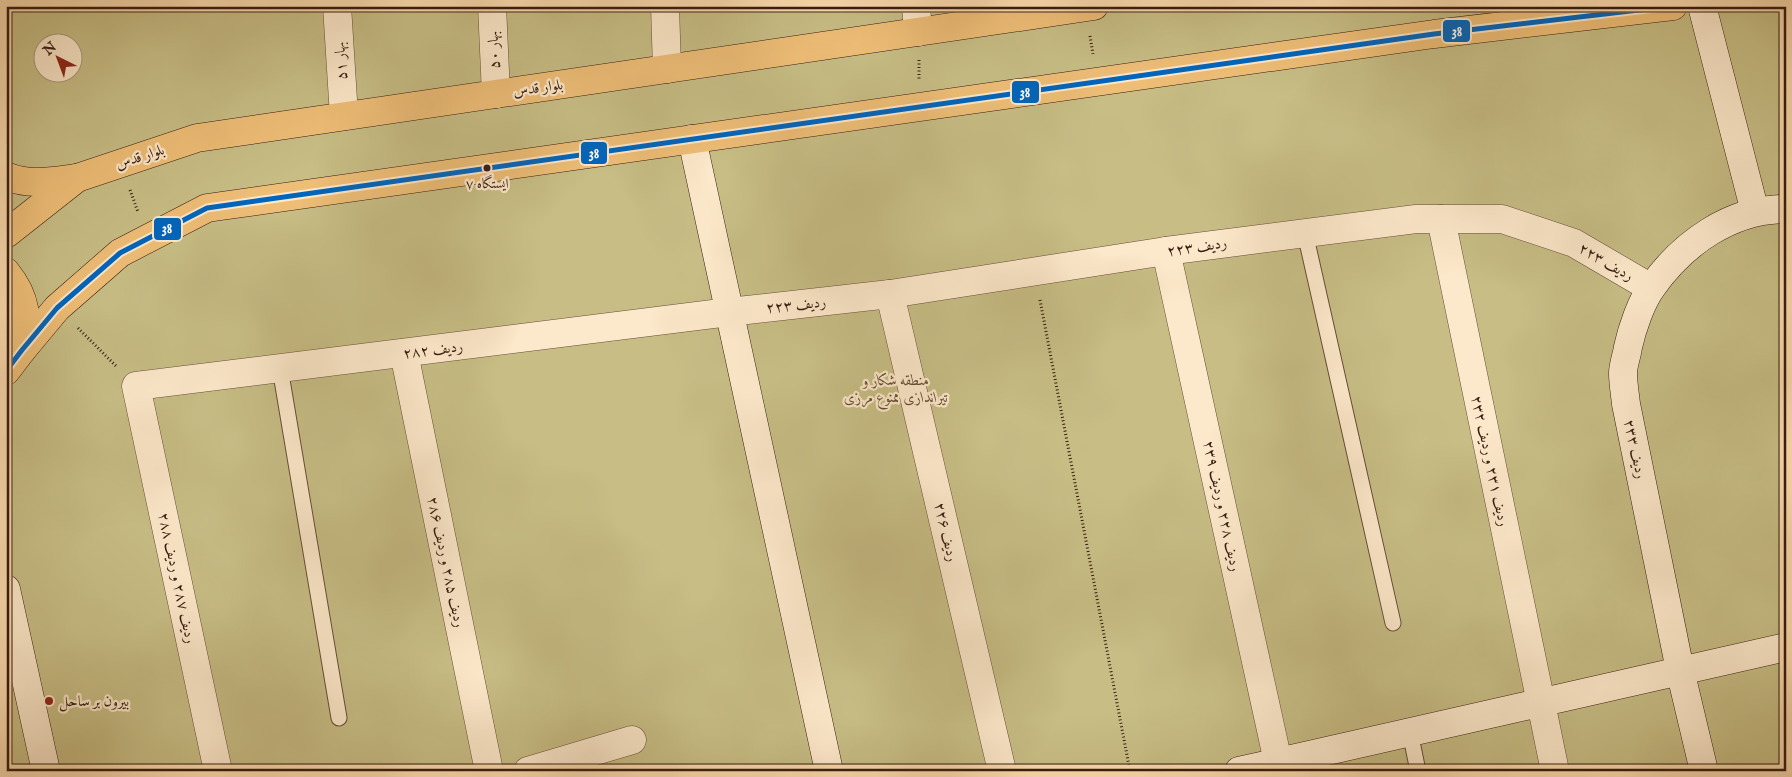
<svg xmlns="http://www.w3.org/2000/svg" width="1792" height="777" viewBox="0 0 1792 777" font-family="'IM FELL English',Amiri,serif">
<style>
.green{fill:#c7bd85;stroke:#7f6c4b;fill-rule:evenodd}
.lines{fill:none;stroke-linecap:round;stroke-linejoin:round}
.lane-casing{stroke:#684c38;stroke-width:17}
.street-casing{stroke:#684c38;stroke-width:29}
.secondary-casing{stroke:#371c11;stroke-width:29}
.primary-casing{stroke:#371c11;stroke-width:29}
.path{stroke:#371c11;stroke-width:3;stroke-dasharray:1 2.5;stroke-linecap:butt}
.lane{stroke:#fce8ca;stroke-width:15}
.street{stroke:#fce8ca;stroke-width:28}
.secondary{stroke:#fce8ca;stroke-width:28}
.primary{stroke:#eebe77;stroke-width:28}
.bus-1-casing{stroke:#fce8ca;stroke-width:9}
.bus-1{stroke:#0065bd;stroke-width:5}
.bus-dot{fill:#371c11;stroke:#fce8ca;stroke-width:2}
.poi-dot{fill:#8f2418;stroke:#fce8ca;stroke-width:2}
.labels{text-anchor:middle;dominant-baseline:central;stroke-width:4.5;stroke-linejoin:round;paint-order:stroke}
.bus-label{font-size:14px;fill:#371c11;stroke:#fce8ca}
.street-label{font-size:15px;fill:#371c11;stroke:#fce8ca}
.park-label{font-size:15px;font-style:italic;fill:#624c34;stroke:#fce8ca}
.poi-label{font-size:15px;fill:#371c11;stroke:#fce8ca;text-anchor:start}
.line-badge{stroke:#fce8ca;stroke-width:2}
.badge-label{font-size:14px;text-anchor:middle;font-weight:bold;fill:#fff}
</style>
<rect width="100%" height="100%" fill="#fbdbae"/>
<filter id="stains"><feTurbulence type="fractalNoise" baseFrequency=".004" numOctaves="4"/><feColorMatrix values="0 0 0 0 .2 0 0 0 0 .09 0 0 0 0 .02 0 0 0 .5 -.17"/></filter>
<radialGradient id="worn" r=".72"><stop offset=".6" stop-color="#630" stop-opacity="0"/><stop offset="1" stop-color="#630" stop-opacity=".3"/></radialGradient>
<!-- green -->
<path class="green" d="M6,6H1786V771H6ZM42,42H72V72H42Z"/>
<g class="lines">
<!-- lane casing -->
<g class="lane-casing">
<g id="lane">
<polyline points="1305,233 1393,623"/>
<polyline points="280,368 339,718"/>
<polyline points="1410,732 1418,771"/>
</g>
</g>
<!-- street casing -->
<g class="street-casing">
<g id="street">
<polyline points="337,6 344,116"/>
<polyline points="492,6 496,94"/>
<polyline points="665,6 667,69"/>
<polyline points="916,6 918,32"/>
<polyline points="1441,219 1555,771"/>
<polyline points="1166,251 1280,771"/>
<polyline points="890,294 1002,771"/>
<polyline points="404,353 489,771"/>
<polyline points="218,771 136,386 729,312 890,294 1166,251 1416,219 1502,219 1574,243 1651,288"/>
<polyline points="528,771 632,740"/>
</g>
</g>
<!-- secondary casing -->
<g class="secondary-casing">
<g id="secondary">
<polyline points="1702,6 1755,212"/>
<polyline points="692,139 829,771"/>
<polyline points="6,589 46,771"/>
<polyline points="1239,771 1786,647"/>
<path d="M1704,771L1680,670L1626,404C1625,394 1623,383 1623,373C1623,365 1627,355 1628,347C1632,329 1641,302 1652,287C1683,243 1731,209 1786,209"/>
</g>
</g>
<!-- primary casing -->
<g class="primary-casing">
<g id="primary">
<path d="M6,176C29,186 53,181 77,178"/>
<polyline points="6,234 77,178 197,138 1094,6"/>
<path d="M6,272C27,298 28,318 22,350"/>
<polyline points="6,371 22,350 57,308 120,253 207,208 1434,34 1673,6"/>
</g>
</g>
<!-- path -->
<g class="path">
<polyline points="1090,36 1093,54"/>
<polyline points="919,60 919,79"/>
<polyline points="130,190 138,212"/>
<polyline points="1040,300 1130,771"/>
<polyline points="78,328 116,366"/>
</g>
<!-- lane -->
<use href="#lane" class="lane"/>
<!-- street -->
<use href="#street" class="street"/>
<!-- secondary -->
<use href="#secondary" class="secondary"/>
<!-- primary -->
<use href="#primary" class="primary"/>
<!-- bus-1 casing -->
<g class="bus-1-casing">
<polyline id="bus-1" points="6,371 22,350 57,308 120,253 207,208 1434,34 1673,6"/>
</g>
<!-- bus-1 -->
<use href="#bus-1" class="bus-1"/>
</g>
<!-- markers -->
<circle class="bus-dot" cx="487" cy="168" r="4.5"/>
<circle class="poi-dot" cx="49" cy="701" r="5"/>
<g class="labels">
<!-- bus labels -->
<g class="bus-label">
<text x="487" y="184">ایستگاه ۷</text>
</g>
<!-- street labels -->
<g class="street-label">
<text transform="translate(494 50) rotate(-93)">بهار ۵۰</text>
<text transform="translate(341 61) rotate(-94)">بهار ۵۱</text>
<text transform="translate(538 88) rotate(-8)">بلوار قدس</text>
<text transform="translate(140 157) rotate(-18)">بلوار قدس</text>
<text transform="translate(1197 247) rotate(-8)">ردیف ۲۲۳</text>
<text transform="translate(1606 262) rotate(30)">ردیف ۲۲۳</text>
<text transform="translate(796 305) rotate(-6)">ردیف ۲۲۳</text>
<text transform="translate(433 350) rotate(-7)">ردیف ۲۸۲</text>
<text transform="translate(1635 449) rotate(78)">ردیف ۲۳۳</text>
<text transform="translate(1490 461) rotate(78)">ردیف ۲۳۱ و ردیف ۲۳۲</text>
<text transform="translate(1222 506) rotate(78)">ردیف ۲۲۸ و ردیف ۲۳۹</text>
<text transform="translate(946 532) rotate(77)">ردیف ۲۲۶</text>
<text transform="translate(446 562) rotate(78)">ردیف ۲۸۵ و ردیف ۲۸۶</text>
<text transform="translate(177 578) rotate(78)">ردیف ۲۸۷ و ردیف ۲۸۸</text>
</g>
<!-- park labels -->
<g class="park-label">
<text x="896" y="380">منطقه شکار و<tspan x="896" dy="17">تیراندازی ممنوع مرزی</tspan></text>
</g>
<!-- poi labels -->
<g class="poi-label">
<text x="59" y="701">بیرون بر ساحل</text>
</g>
</g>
<g class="line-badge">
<rect x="1442" y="19" width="29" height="24" rx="5" fill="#0065bd"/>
<rect x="1011" y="80" width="29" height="24" rx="5" fill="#0065bd"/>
<rect x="580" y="141" width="28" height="24" rx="5" fill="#0065bd"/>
<rect x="153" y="217" width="29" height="24" rx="5" fill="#0065bd"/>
</g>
<g class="badge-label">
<text x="1457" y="36">38</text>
<text x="1025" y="97">38</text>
<text x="594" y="158">38</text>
<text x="167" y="233">38</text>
</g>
<!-- margin -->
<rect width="1792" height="777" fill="none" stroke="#fbdbae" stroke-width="25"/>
<rect x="8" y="8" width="1777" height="762" fill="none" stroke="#371c11" stroke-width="2.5"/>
<rect x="12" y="12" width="1767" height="752" fill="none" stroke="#371c11"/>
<!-- north arrow -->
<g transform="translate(58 58) rotate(318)"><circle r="24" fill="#fce8ca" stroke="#ad9680"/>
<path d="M0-4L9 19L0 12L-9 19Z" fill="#8f2418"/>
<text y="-8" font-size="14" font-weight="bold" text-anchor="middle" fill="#371c11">N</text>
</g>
<rect width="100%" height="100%" filter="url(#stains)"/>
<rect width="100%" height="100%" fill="url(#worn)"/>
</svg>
